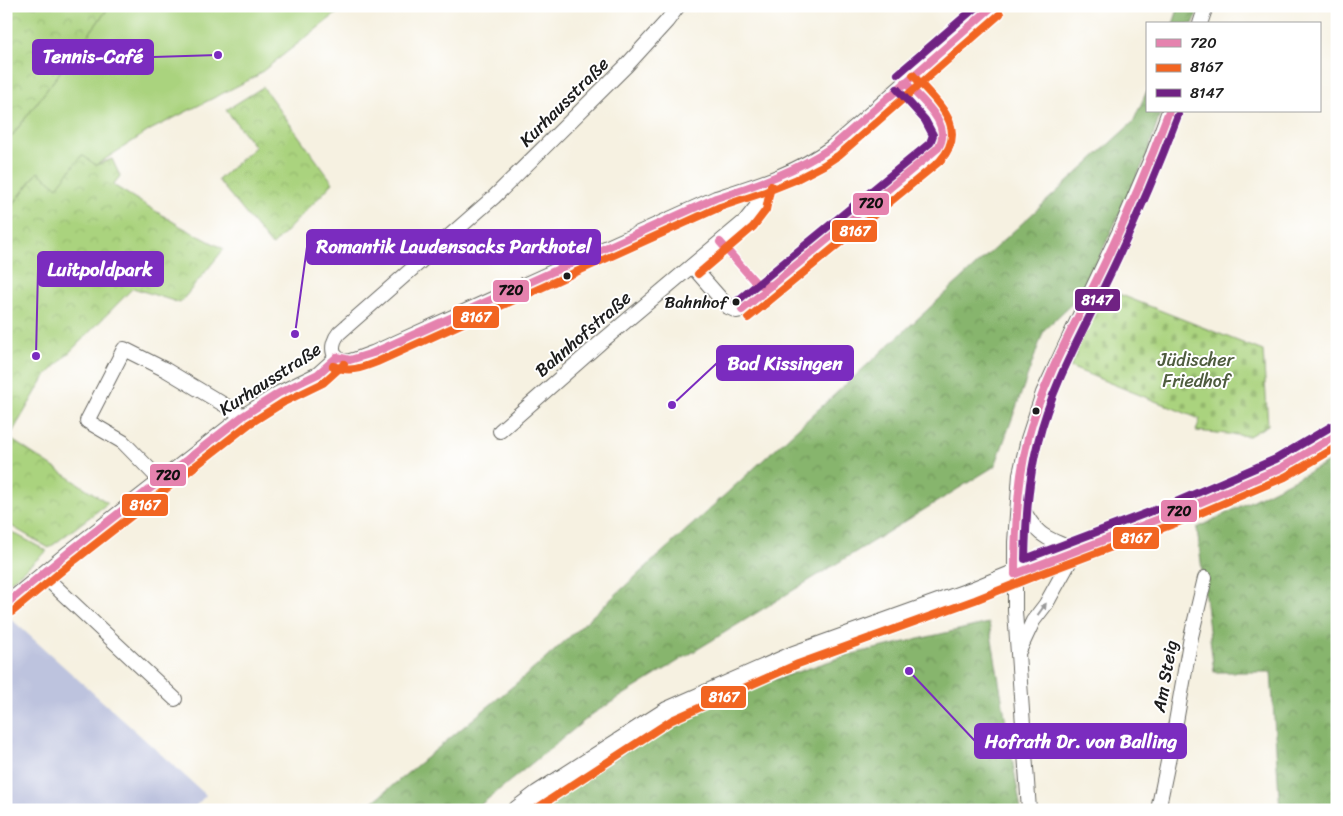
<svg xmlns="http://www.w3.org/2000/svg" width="1343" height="816" viewBox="0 0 1343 816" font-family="Sriracha,sans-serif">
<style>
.industrial{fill:#bdc3de}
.forest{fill:url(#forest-crowns);stroke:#526844}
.cemetery{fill:url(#cemetery-stones);stroke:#63784d}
.park{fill:url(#park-crowns);stroke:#63784d}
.pitch{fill:#aad37e;stroke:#63784d}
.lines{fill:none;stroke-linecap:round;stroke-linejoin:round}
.minor-casing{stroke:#686761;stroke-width:16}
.major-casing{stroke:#686761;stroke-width:20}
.minor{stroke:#fff;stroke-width:14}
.major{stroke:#fff;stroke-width:18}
.bus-1-casing{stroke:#fff;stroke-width:11}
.bus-2-casing{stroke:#fff;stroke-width:11}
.bus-3-casing{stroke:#fff;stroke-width:11}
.bus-1{stroke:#e582ae;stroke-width:8}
.bus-2{stroke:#f26522;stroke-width:8}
.bus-3{stroke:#702283;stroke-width:8}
.oneway{fill:#999}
.bus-dot{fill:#1c1c1c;stroke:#fff;stroke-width:2}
.labels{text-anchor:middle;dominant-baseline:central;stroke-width:4;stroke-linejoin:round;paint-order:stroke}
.bus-label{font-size:17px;fill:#1c1c1c;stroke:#fff;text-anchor:end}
.street-label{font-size:18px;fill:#1c1c1c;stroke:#fff}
.park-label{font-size:18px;fill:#4e5c3e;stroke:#fff}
.leader{fill:none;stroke:#7b2cbf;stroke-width:2}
.callout-dot{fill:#7b2cbf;stroke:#fff;stroke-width:2}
.callout{fill:#7b2cbf;stroke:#7b2cbf;stroke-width:2}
.callout-label{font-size:19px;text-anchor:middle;font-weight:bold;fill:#fff}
.line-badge{stroke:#fff;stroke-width:2}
.badge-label{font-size:14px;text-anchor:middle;font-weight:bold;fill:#fff}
.pale-badge-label{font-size:14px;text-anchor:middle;font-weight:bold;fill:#111}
</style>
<defs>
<pattern id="forest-crowns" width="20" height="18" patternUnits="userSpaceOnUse" patternTransform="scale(1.25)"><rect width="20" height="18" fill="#87b56d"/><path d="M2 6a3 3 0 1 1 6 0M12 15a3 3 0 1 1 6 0" fill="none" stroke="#6e9259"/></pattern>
<pattern id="cemetery-stones" width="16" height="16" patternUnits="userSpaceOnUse" patternTransform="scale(1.25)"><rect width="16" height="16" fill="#aad37e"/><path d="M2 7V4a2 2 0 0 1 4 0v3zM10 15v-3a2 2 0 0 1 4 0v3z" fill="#92b56c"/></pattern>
<pattern id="park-crowns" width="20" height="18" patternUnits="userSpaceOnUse" patternTransform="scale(1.25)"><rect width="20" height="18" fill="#aad37e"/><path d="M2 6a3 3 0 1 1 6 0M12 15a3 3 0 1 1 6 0" fill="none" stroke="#92b56c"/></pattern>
</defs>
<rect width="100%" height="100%" fill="#fff"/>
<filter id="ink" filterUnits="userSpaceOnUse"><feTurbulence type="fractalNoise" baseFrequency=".02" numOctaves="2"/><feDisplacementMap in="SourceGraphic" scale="10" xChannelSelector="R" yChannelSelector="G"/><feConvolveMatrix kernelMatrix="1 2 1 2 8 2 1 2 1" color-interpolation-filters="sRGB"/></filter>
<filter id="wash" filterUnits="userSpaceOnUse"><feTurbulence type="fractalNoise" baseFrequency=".0096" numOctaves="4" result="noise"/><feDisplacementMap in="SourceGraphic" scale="20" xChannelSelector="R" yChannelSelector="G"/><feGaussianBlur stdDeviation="1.12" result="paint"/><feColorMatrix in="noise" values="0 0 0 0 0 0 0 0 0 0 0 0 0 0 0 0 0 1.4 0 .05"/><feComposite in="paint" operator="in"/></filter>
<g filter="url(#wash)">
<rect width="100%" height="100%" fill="#f6f1e1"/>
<!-- industrial -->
<polygon class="industrial" points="10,618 206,795 192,810 6,810 6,622"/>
<!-- forest -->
<g class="forest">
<polygon points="1179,6 1200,6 1193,24 1173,24"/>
<polygon points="1147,91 1147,111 1161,111 1147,155 1082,294 1044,330 995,466 594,713 474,810 363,810 542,662 1133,122"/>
<polygon points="1337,458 1337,810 1280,810 1271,672 1214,672 1197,528"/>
<polygon points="989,623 1021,810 538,810 560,793 655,733 732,694 848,655"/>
</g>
<!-- cemetery -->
<polygon class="cemetery" points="1101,287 1263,351 1268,425 1249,436 1196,431 1200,419 1070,367"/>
<!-- park -->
<g class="park">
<polygon points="6,6 110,6 6,144"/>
<polygon points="263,87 333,183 272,246 218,180 255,147 226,110"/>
<polygon points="82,154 96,165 112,159 120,176 113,185 180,226 224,249 180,303 133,288 44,378 9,438 108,503 49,548 6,523 6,203 12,206 38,172"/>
</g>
<!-- pitch -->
<g class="pitch">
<polygon points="110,6 346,6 255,77 150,130 96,165 82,155 57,187 38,172 11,207 6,203 6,144"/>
<polygon points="6,529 47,551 6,585"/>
</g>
</g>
<g filter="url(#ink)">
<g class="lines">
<!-- minor casing -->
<g class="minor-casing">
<g id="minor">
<path d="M678,6L667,21L626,66L494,197L339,333C329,345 331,364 350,361C358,359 366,355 373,353L716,198C757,185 797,173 832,147L993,6"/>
<polyline points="1200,24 1206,6"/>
<path d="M692,266L728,307L737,311L742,310L934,153C939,147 944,141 943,132C942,119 914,93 905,82"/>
<polyline points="500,431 600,343 745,221 757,206 761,184"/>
<polyline points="161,481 123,442 87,421 124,349 166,370 243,416"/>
<path d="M1019,501C1034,534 1043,538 1076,550L1046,604L1033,621L1019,651"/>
<polyline points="43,575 175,699"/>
<polyline points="6,604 69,552 243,416 279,393 318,374 337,357"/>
<polyline points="1029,810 1015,611 1015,542 1020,474 1028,439 1043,393 1122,226 1153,154 1169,111"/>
<polyline points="1158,810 1174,733 1191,637 1205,578"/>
</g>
</g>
<!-- major casing -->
<g class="major-casing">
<polyline id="major" points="517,810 538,794 667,711 794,655 972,591 1036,565 1180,511 1281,468 1337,435"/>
</g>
<!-- minor -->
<use href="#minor" class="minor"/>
<!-- major -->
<use href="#major" class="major"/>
<!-- bus-1 casing -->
<g class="bus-1-casing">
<g id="bus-1">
<polyline points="720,242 756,283 764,286 773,285"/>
<path d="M742,310L938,148C954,124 920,99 905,82"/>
<path d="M337,357L350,360L373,353L716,198C757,185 796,171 832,147L993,6"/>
<path d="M1015,574C1015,529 1017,483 1028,438C1042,384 1069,335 1094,285C1122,229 1147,170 1169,111"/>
<polyline points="1015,574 1180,511 1281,468 1337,435"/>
<polyline points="6,604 69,552 243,416 279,393 318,374 337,357"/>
</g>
</g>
<!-- bus-2 casing -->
<g class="bus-2-casing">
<g id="bus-2">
<polyline points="698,274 753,227 766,210 771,186"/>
<path d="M748,318L940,161C971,127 935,101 913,75"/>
<path d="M333,366C349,373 362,368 377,362L720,207L765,192L795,180L824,165L839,155L1000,14"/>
<polyline points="12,612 75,560 249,424 284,402 323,383 344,364"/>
<polyline points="534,810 672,720 798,664 975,600 1040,574 1184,520 1285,477 1337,447"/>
</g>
</g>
<!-- bus-3 casing -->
<g class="bus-3-casing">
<g id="bus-3">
<polyline points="898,74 977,6"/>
<path d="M1178,115C1156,174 1131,232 1103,289C1079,339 1051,388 1038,442C1028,480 1026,520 1025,559L1176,502L1276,459L1332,426"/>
<polyline points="736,302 930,143 933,135 925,120 897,89"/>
</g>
</g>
<!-- bus-1 -->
<use href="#bus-1" class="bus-1"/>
<!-- bus-2 -->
<use href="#bus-2" class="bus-2"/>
<!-- bus-3 -->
<use href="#bus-3" class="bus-3"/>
</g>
<!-- one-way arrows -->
<defs><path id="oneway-solid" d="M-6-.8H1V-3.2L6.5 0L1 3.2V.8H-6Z" transform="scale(1.25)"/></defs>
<use class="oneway" href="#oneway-solid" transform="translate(1042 609) rotate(-54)"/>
</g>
<!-- markers -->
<g class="bus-dot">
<circle cx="567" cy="276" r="4.5"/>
<circle cx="736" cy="302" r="4.5"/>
<circle cx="1036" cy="411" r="4.5"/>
</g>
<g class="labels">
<!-- bus labels -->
<g class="bus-label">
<text x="727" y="302">Bahnhof</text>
</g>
<!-- street labels -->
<g class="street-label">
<text transform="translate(564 102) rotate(-45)">Kurhausstraße</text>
<text transform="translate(583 334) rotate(-41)">Bahnhofstraße</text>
<text transform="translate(270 379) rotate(-33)">Kurhausstraße</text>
<text transform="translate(1165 676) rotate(-80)">Am Steig</text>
</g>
<!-- park labels -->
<g class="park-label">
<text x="1196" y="360">Jüdischer<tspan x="1196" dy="21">Friedhof</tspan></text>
</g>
</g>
<!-- callouts -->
<path class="leader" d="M218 55L153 57M295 334L307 247M36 356L38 269M672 405L717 363M909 671L975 741"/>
<g class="callout-dot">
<circle cx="218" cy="55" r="5"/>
<circle cx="295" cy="334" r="5"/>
<circle cx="36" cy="356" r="5"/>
<circle cx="672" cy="405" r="5"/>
<circle cx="909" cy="671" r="5"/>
</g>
<g class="callout">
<rect x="33" y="40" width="120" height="34" rx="5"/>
<rect x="307" y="230" width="293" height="34" rx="5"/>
<rect x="38" y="252" width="125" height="34" rx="5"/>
<rect x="717" y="346" width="136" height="34" rx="5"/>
<rect x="975" y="724" width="211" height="34" rx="5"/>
</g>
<g class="callout-label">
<text x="93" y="63">Tennis-Café</text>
<text x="454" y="253">Romantik Laudensacks Parkhotel</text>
<text x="100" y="276">Luitpoldpark</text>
<text x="785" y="370">Bad Kissingen</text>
<text x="1081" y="748">Hofrath Dr. von Balling</text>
</g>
<g class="line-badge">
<rect x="852" y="192" width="38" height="24" rx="5" fill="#e582ae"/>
<rect x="831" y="219" width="47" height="24" rx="5" fill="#f26522"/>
<rect x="492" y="279" width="38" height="24" rx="5" fill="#e582ae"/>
<rect x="1074" y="288" width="47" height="24" rx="5" fill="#702283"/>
<rect x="452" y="305" width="48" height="24" rx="5" fill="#f26522"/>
<rect x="149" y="463" width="38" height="24" rx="5" fill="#e582ae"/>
<rect x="121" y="493" width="48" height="24" rx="5" fill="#f26522"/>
<rect x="1160" y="499" width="38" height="24" rx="5" fill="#e582ae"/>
<rect x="1112" y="526" width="48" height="24" rx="5" fill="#f26522"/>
<rect x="700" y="685" width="47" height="24" rx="5" fill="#f26522"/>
</g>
<g class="badge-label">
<text x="855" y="236">8167</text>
<text x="1097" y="305">8147</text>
<text x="476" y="322">8167</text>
<text x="145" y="510">8167</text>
<text x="1136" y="543">8167</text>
<text x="724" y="702">8167</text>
</g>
<g class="pale-badge-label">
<text x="871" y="208">720</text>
<text x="511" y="295">720</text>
<text x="168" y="480">720</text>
<text x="1179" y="516">720</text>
</g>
<!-- margin -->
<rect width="1343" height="816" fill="none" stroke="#fff" stroke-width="25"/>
<!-- legend -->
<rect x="1146" y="22" width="175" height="90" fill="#ffffff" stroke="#a4a4a4"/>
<rect x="1156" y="39" width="25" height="8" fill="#e582ae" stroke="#a4a4a4"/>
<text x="1190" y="48" font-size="15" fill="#1c1c1c">720</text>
<rect x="1156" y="64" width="25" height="8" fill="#f26522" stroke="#a4a4a4"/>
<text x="1190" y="72" font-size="15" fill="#1c1c1c">8167</text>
<rect x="1156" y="89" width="25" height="8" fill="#702283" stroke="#a4a4a4"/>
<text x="1190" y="98" font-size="15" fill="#1c1c1c">8147</text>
</svg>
